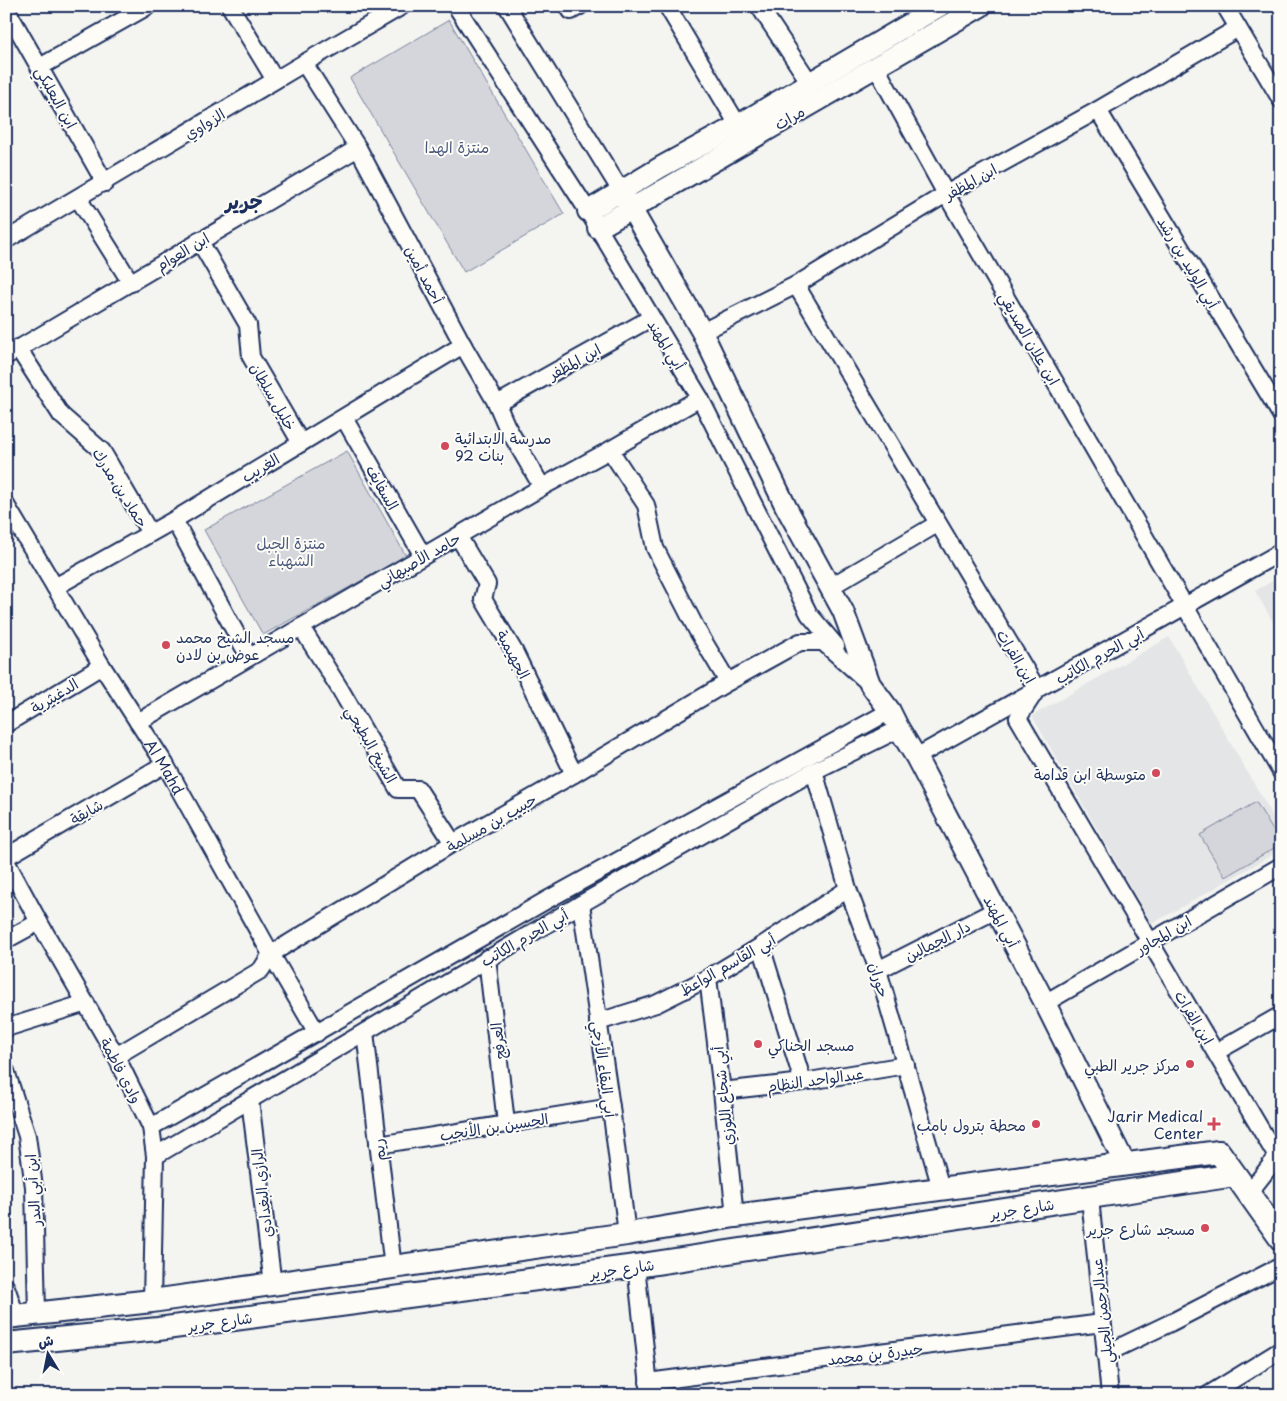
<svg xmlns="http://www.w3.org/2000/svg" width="1287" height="1401" viewBox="0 0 1287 1401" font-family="'Playpen Sans','Playpen Sans Arabic',sans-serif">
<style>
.built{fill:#e4e5e6}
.green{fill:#d4d6db;stroke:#78829c}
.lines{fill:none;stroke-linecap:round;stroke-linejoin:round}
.minor-casing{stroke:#1b2f5e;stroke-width:20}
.tertiary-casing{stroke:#1b2f5e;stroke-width:24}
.secondary-casing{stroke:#1b2f5e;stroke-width:26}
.minor{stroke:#fdfcf7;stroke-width:16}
.tertiary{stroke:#fdfcf7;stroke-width:20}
.secondary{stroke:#fdfcf7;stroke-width:22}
.poi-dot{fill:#d1495b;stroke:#fdfcf7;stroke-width:2}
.labels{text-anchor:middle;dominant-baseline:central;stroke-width:4;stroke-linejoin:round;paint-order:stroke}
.street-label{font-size:15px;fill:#1b2f5e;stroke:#fdfcf7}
.park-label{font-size:15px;fill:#49597d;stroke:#fdfcf7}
.poi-label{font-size:15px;fill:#1b2f5e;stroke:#fdfcf7;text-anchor:end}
.district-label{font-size:20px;font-weight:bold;fill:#1b2f5e;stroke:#fdfcf7}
</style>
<rect width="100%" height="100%" fill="#f4f4f1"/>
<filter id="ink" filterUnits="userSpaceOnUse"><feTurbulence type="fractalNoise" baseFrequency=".02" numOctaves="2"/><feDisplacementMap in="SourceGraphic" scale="10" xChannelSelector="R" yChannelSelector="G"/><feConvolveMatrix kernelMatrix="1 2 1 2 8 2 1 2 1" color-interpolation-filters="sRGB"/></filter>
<g filter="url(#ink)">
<!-- built -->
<g class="built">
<polygon points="1281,576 1281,636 1255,591"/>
<polygon points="1169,637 1281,830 1281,850 1152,924 1032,716"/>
</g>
<!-- green -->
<g class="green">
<polygon points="449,20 564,214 464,272 350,78"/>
<polygon points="347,451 406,556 263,635 204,530"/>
<polygon points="1256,802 1281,844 1225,877 1200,835"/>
</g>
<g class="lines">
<!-- minor casing -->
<g class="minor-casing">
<g id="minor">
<polyline points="230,6 275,80"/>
<polyline points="456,6 588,211 700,398 809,614 836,646"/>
<polyline points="507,6 621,191"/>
<polyline points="568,6 571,11 580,6"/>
<polyline points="667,6 738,125"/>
<polyline points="759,6 810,83"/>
<polyline points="1225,6 1281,100"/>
<polyline points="8,12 105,183"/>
<polyline points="304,63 358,148 463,345 497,404 506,425 542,487"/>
<polyline points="40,67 148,6"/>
<polyline points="876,67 946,194 1281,772"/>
<polyline points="1098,110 1281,415"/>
<polyline points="78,198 131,283"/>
<polyline points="6,240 304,63 402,6"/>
<polyline points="199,240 248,325 251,357 301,443"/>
<polyline points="796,285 1037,689 1018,718 1277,1157"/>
<polyline points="702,332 796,285 946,194 1098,110 1238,28"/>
<polyline points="18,348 61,415 102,451 150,533"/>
<polyline points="6,356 358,148"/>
<polyline points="497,404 651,318"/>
<polyline points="344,418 423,556"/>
<polyline points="610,450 646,505 655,548 697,630 728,682"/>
<path id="s1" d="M6,505L102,666L165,764L271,954L317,1033"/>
<polyline points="174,520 249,657"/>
<polyline points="458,536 487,584 483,599 514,651 574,774"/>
<polyline points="55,587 174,520 463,345"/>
<polyline points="830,587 937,524"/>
<polyline points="301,627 340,689 398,789 418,789 453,843"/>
<polyline points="138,722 542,487 610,450 700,398"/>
<polyline points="6,724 102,666"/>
<polyline points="916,757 1281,552"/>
<polyline points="814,771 848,889 878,970 941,1188"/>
<polyline points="6,857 165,764"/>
<polyline points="6,861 39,922 116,1056 151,1127 155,1156 152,1301"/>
<polyline points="581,904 611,1107 627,1234"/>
<polyline points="6,940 39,922"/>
<polyline points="761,946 803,1082"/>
<polyline points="487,958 506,1123"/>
<polyline points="878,970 996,910"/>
<polyline points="708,978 722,1091 735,1216"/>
<polyline points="1045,1003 1281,866"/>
<polyline points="598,1022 656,1004 708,978 761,946 848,889"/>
<polyline points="6,1028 86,1003"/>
<polyline points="365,1032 393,1268"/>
<polyline points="1216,1052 1281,1015"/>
<polyline points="116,1056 261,970 271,954 453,843 574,774 728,682 800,642 823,642 870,684"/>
<polyline points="6,1071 27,1136 34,1187 37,1313"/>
<polyline points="722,1091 803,1082 906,1065"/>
<polyline points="250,1100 273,1285"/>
<polyline points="151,1127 545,901 890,711"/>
<polyline points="378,1145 611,1107"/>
<polyline points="155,1156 581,904 814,771 899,729"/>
<polyline points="1248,1194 1277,1157 1281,1155"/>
<polyline points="1090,1198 1110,1395"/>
<polyline points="636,1266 650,1395"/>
<polyline points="6,1287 16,1316"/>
<polyline points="1105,1354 1170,1323 1281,1266"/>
<polyline points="648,1382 1102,1323"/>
<polyline points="1208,1395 1281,1350"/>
</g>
</g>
<!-- tertiary casing -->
<g class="tertiary-casing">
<g id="tertiary">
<polyline points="621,191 702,332 786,507 843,611 870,684 890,711 899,729 916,757 1045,1003 1125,1164"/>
<polyline points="588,211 661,167 738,125 940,6"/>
<polyline points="598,228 981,6"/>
</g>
</g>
<!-- secondary casing -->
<g class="secondary-casing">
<g id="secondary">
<polyline points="6,1317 152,1301 627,1234 735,1216 1219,1152 1281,1239"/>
<polyline points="6,1344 158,1329 636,1266 1235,1175"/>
</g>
</g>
<!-- minor -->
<use href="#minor" class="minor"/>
<!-- tertiary -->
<use href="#tertiary" class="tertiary"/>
<!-- secondary -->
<use href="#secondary" class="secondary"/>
</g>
</g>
<!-- markers -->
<g class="poi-dot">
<circle cx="445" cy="446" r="5"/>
<circle cx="166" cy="645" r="5"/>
<circle cx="1156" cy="773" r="5"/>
<circle cx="758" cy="1044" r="5"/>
<circle cx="1190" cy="1064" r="5"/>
<circle cx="1036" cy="1124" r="5"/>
<path d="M1211.5 1116.5h5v5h5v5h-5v5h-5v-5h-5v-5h5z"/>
<circle cx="1205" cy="1228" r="5"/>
</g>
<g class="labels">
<!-- street labels -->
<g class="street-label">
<text transform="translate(57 97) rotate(61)">ابن البعلبكي</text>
<text transform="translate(789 117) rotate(-30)">مرات</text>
<text transform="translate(204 123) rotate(-31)">الزواوي</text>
<text transform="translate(970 181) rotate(-29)">ابن المظفر</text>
<text transform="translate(182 251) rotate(-31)">ابن العوام</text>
<text transform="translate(1189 262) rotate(59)">أبي الوليد بن رشد</text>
<text transform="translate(425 274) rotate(62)">أحمد أمين</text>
<text transform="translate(1030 338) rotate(60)">ابن علان الصديقي</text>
<text transform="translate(667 344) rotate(58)">أبي المهند</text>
<text transform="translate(574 361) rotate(-29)">ابن المظفر</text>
<text transform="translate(274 396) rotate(60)">خليل سلطان</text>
<text transform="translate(260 467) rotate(-31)">الغريب</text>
<text transform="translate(121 487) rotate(58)">حماد بن مدرك</text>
<text transform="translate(383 487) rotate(60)">السفايف</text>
<text transform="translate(418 559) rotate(-30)">حامد الأصبهاني</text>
<text transform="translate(514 654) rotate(62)">الجهيمية</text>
<text transform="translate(1099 655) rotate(-29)">أبي الحرم الكاتب</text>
<text transform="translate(1017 656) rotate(59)">ابن الفرات</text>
<text transform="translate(54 695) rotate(-31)">الدغيثرية</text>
<text transform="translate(372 744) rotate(60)">الشيخ البطيحي</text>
<text stroke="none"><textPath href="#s1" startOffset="306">Al Mahd</textPath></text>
<text transform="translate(86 811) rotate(-30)">شايقة</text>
<text transform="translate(491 822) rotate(-30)">حبيب بن مسلمة</text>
<text transform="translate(1002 921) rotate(62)">أبي المهند</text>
<text transform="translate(1163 934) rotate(-30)">ابن المجاور</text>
<text transform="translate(524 937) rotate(-30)">أبي الحرم الكاتب</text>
<text transform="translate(937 940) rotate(-27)">دار الجمالين</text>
<text transform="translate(727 964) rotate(-30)">أبي القاسم الواعظ</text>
<text transform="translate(880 979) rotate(72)">حوران</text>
<text transform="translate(1195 1017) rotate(59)">ابن الفرات</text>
<text transform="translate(497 1041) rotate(-97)">العرفج</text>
<text transform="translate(605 1069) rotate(82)">أبي البقاء الأزجي</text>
<text transform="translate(122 1070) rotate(62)">وادي فاطمة</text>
<text transform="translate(815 1079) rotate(-8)">عبدالواحد النظام</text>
<text transform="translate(722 1096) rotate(-96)">أبي شجاع اللوزي</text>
<text transform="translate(494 1126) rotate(-9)">الحسين بن الأنجب</text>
<text transform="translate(378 1150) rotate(-97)">ريم</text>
<text transform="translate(32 1190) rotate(-94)">ابن أبي البدر</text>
<text transform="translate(261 1193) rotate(-97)">الرازي البغدادي</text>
<text transform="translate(1022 1208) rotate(-9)">شارع جرير</text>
<text transform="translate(622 1268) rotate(-8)">شارع جرير</text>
<text transform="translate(1101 1311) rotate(-96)">عبدالرحمن الجيلي</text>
<text transform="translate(220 1321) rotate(-8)">شارع جرير</text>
<text transform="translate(875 1353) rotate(-7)">حيدرة بن محمد</text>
</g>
<!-- park labels -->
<g class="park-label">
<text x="457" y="146">منتزة الهدا</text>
<text x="291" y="542">منتزة الجبل<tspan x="291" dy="17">الشهباء</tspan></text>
</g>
<!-- poi labels -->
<g class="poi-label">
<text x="455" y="437" text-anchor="start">مدرسة الابتدائية<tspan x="455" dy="17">92 بنات</tspan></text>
<text x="176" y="636" text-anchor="start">مسجد الشيخ محمد<tspan x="176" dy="17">عوض بن لادن</tspan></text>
<text x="1146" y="773">متوسطة ابن قدامة</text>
<text x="768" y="1044" text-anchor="start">مسجد الحناكي</text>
<text x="1180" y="1064">مركز جرير الطبي</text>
<text x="1203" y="1115">Jarir Medical<tspan x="1203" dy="17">Center</tspan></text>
<text x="1026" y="1124">محطة بترول بامب</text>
<text x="1195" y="1228">مسجد شارع جرير</text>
</g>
<!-- district labels -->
<g class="district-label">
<text x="244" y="201">جرير</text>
</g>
</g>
<!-- margin -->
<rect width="1287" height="1401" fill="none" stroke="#fdfcf7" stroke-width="25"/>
<rect x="12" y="12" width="1262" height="1376" fill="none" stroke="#1b2f5e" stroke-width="2" filter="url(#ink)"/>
<!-- north arrow -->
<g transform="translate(48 1354) rotate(350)" stroke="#fdfcf7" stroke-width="4" paint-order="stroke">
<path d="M0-4L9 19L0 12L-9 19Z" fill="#1b2f5e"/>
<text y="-8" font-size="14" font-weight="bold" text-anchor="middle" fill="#1b2f5e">ش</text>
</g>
</svg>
